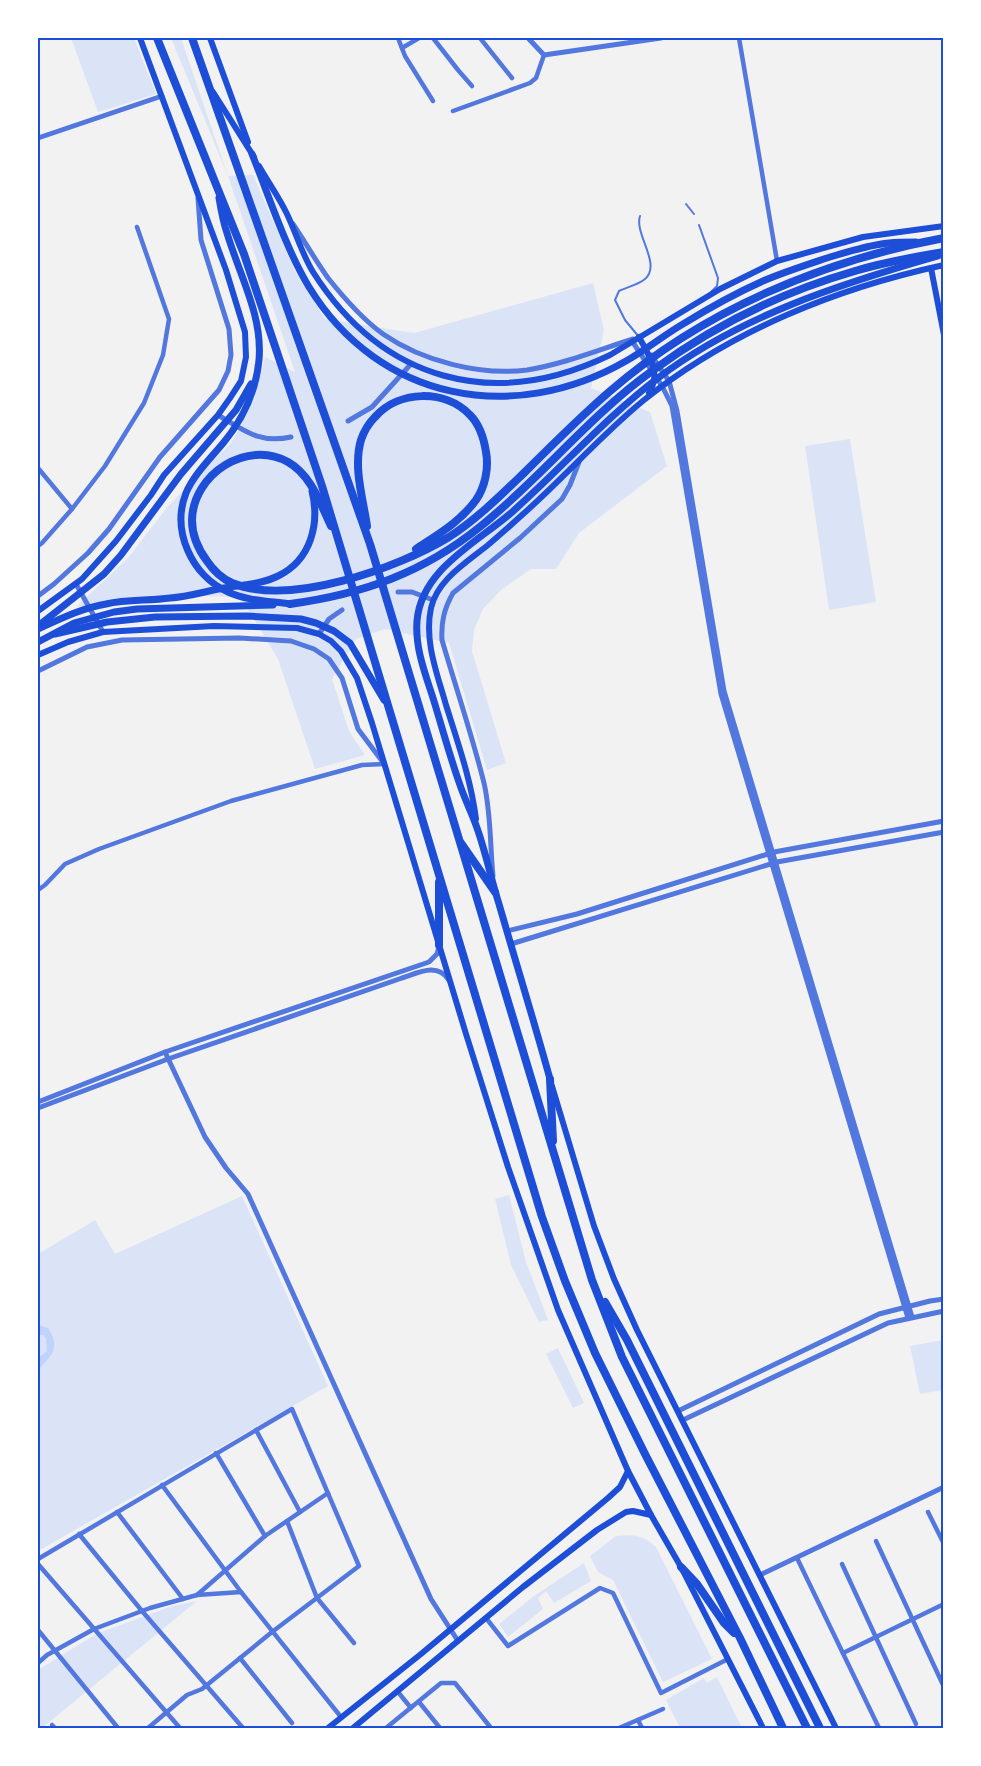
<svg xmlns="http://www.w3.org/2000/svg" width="981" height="1766" viewBox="0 0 981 1766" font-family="'Titillium Web',sans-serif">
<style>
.green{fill:#dbe4f7}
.water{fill:#bfd3fe}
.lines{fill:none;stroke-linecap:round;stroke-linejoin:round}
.service{stroke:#5277de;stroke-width:2}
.minor{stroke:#5277de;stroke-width:4.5}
.tertiary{stroke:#5277de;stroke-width:5}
.secondary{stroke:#1d4ed8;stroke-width:6}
.primary{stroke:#1d4ed8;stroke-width:7}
.trunk{stroke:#1d4ed8;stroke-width:8}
.neatline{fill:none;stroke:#1d4ed8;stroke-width:2}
</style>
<rect width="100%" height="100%" fill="#f2f2f2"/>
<!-- green -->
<g class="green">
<polygon points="71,38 134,38 156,94 98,112"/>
<polygon points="171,38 181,38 228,176 253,175 296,273 325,319 414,333 593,283 604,330 591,388 650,412 667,466 579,533 556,569 531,569 501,590 483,609 474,630 472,651 506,763 487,770 449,643 385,629 356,639 332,679 349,731 365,755 315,769 278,659 240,597 154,595 76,607 128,558 169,505 231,443 241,426 255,396 265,357 295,372 228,176"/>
<polygon points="850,439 876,602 829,610 805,446"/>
<polygon points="509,1195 526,1262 548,1320 539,1322 511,1265 495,1199"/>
<polygon points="242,1196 328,1386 38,1551 38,1254 95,1220 115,1254"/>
<polygon points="943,1340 943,1390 920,1394 910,1346"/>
<polygon points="558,1348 584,1403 573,1408 546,1354"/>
<path d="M630,1535C641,1536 648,1539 656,1547L712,1659L663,1682L613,1580L598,1572L590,1556L616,1536Z"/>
<polygon points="584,1563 591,1581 554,1603 546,1591 538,1598 543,1609 508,1637 499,1624 534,1596"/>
<polygon points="197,1601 42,1728 38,1728 38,1670 96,1634 172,1606"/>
<polygon points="717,1677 742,1728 680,1728 666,1700 704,1678 707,1683"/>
</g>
<!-- water -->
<path class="water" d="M38,1325L48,1328C61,1348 52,1355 38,1370V1356H41L47,1351L46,1338L43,1335H38Z"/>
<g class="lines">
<!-- service -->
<g class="service">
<polyline points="686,204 694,214"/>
<polyline points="699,225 718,278 717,286 711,292"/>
<path d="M639,337L625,320L615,300L619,291C627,287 638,285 645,279C662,264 634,234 640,216"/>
</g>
<!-- minor -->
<g class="minor">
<polyline points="398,38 405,56 433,101"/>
<polyline points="433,38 458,70 472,86"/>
<polyline points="480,38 512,78"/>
<polyline points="739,38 777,261"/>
<polyline points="402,48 419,38"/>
<polyline points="453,111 530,83 536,78 544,55"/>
<polyline points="38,468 72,509"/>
<polyline points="38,546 42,543 72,509 105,466 144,403 163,355 169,319 137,227"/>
<polyline points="38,890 45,885 65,864 99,849 231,801 362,765 384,764"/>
<polyline points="256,1430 300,1512"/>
<polyline points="216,1453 265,1536"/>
<polyline points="162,1485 241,1592"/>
<polyline points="117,1512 183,1599"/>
<polyline points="928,1512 944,1544"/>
<polyline points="287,1521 317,1598 354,1643"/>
<polyline points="79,1534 142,1611 243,1728"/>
<polyline points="876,1541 944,1687"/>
<polyline points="797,1558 879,1728"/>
<polyline points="38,1559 292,1409 359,1566 272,1632 202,1689 187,1695 148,1728"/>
<polyline points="38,1564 180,1728"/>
<polyline points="842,1564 916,1724"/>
<polyline points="197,1595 265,1536 328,1493"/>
<polyline points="486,1618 508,1646 600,1588 613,1593 661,1693 728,1659"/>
<polyline points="38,1630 118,1728"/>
<polyline points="843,1653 944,1604"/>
<polyline points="240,1658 292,1723"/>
<polyline points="38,1663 47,1655 94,1629 150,1608 197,1595 241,1592 341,1717"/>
<polyline points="398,1692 411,1708"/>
<polyline points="419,1702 440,1728"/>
<polyline points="638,1720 642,1728"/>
<polyline points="52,1725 55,1728"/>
<polyline points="386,1728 441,1683 455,1683 491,1728"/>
<polyline points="619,1728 663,1709"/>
</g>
<!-- tertiary -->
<g class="tertiary">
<polyline points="528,38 544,55 661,38"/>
<polyline points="38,138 162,96"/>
<path d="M293,224C305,242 316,261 328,278C344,298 362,319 383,334C422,361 480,376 527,370C564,364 598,350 633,339"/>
<polyline points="632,341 662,386 672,406 721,694 908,1318"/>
<polyline points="651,355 669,381 677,411 724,691 912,1317"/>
<path d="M218,415C243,430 259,444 291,437"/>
<polyline points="348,421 372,407 411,364"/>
<polyline points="76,584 103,632"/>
<polyline points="398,592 412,592 433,600"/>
<polyline points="38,596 54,584 88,553 109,529 160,457 219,390 228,371 231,355 229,329 201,240 198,198"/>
<polyline points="319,634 329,619 342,610"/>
<polyline points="38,671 87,647 122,640 239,638 291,641 314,649 329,659 342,678 358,729 382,761"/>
<path d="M493,876C490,845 491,813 484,783C472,735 456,688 442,640C441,622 444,609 453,593L520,538L562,499L570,485L579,462"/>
<polyline points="507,931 577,914 774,852 944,821"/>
<polyline points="511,944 777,862 944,832"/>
<polyline points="165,1052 205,1137 226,1168 248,1194 431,1599 458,1641"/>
<polyline points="38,1102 165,1052 429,962 437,954 439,947"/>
<path d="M38,1108L168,1059L402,978C418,973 437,962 449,980"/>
<polyline points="678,1411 879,1314 930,1301 944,1299"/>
<polyline points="683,1420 888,1323 944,1311"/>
<polyline points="760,1575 944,1487"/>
</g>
<!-- secondary -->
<g class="secondary">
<polyline points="210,38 248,142"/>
<polyline points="213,92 254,157"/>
<path d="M259,166C268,182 279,197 287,214C296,233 302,254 313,272C383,382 494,411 610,355L720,289L777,261L863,237L944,226"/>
<polyline points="931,268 944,335"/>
<path d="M639,337C649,356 662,373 649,393"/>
<polyline points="38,611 82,579 116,541 151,495 164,475 218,415 230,398 241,381 246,357 245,332 226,270 140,38"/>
<polyline points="38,655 68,642 103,632 214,626 297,628 319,634 331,641 341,651 357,678 372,723 466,1034 508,1167 558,1310 628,1471 651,1515 681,1567 763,1728"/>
<path d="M476,819C471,780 458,743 446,705C437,673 424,641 431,608C437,580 467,562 488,545C500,535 511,525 522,515C564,478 601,435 644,400C730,331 837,288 944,265"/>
<polyline points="552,1086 594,1226 614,1279 637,1330 836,1728"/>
<polyline points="328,1728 421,1654 608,1498 620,1487 628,1471"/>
<polyline points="353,1728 523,1587 597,1530 626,1512 633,1511 651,1515"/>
</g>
<!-- primary -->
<g class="primary">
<path d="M252,154C269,196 286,249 309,287C379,401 513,426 626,361C646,350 664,335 683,324C709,308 736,293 763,281C784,272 806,265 827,258C847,252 868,245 889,243C898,242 907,242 916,242"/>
<path d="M219,198C221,210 223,222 227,233C239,274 263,316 259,360C256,390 243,419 224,442C211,458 194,474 186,493C171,531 192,576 228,592C247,601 270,601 290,604"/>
<polyline points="38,626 104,574 121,555 181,474 236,410 251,384"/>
<path d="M38,629C60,619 82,608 106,604C127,599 149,601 170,598C188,597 206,591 224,588C242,585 262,584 278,576C311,560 320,524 312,491"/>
<polyline points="55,634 107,622 155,617 247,616 301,619 316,623 334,631 350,643 384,700"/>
<polyline points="38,642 74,623 114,612 137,609 273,605"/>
<path d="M550,1079C534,1021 516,963 499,904C491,879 486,853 477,828C472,813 465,800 460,785C450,757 442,727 433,698C425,673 415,648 417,621C421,570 476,543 511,513C561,469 605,418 658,378C740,316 840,284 938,256"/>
</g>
<!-- trunk -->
<g class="trunk">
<polyline points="157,38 244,254 322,486 542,1217 565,1281 595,1353 645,1454 740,1638 783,1728"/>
<polyline points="192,38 370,544 592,1280 622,1357 807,1728"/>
<path d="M331,526C320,503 311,475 288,462C247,439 193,474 192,520C192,535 198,549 207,561C213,570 221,578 232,583C290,607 398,568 449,537C477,519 501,495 525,472C552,445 580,417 609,392C703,310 822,261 944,238"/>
<path d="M367,526C363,499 353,467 361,440C364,431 369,423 375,417C399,390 445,389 470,415C480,425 484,439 486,452C489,468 485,487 476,500C460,522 437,535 416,549"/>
<path d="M290,604C363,594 423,573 481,526C541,478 589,416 652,371C713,326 782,292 855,271C884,262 914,257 944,252"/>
<polyline points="461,843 495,892"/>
<polyline points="439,945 439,882"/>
<polyline points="550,1079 553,1141"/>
<polyline points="605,1302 627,1340 820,1728"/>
<polyline points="681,1567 697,1584 724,1623 734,1633"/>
</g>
</g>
<!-- border -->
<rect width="981" height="1766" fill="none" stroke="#ffffff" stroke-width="78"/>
<rect x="39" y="39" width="903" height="1688" class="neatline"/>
</svg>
